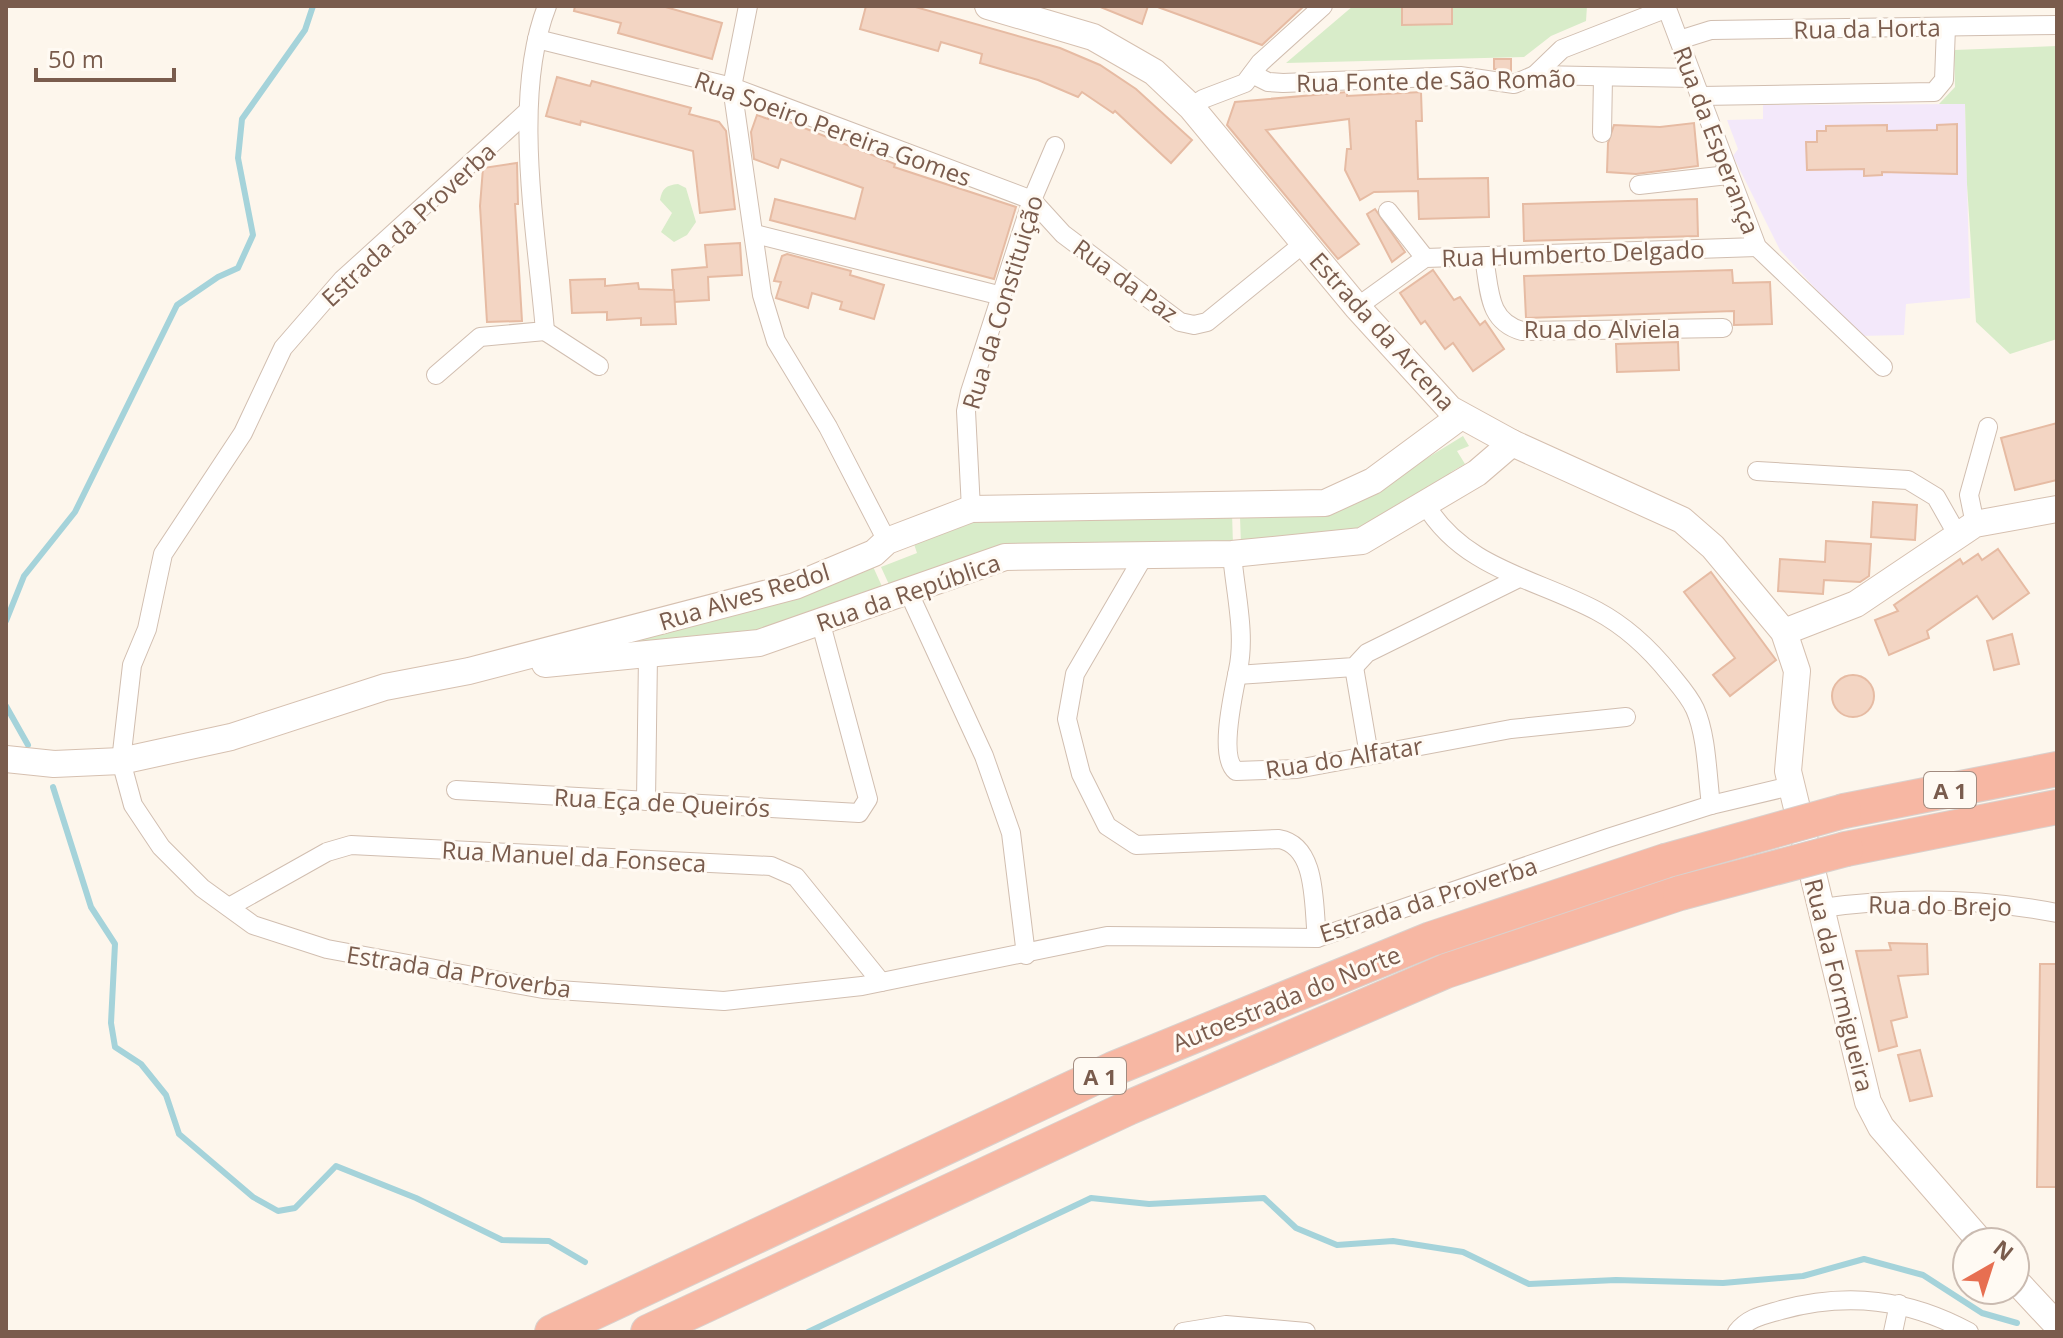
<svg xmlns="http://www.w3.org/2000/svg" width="2063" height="1338" viewBox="0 0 2063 1338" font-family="'Open Sans',sans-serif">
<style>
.education{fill:#f3e8fa}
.green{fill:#d8ecc9}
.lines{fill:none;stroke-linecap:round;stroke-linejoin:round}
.stream{stroke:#a5d3da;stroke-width:6}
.building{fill:#f3d5c3;stroke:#e6bba3;stroke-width:2}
.street-casing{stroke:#d1beb0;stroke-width:20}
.secondary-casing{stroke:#d6c0b0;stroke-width:28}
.highway-casing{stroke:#dad1cd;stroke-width:36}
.street{stroke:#fff;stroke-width:18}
.secondary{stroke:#fff;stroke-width:26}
.highway{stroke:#f7b7a3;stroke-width:34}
.highway-bridge-casing{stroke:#dad1cd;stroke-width:36;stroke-linecap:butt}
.highway-bridge{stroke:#f7b7a3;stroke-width:34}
.labels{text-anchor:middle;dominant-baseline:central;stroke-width:6;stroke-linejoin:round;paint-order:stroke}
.shield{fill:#fffaf3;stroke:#a28b7f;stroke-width:2}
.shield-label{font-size:22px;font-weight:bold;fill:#7a5c4d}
.street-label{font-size:24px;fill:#7a5c4d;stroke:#fffaf3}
</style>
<rect width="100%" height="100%" fill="#fdf6ec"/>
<!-- education -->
<polygon class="education" points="1965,104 1970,298 1906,304 1904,335 1859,336 1780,250 1733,156 1738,149 1727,120 1763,119 1763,105"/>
<!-- green -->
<g class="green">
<polygon points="1353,6 1587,6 1586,21 1551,36 1524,57 1286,63"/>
<polygon points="2057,46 2057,339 2010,354 1976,322 1967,184 1965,104 1939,104 1955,87 1954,50"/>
<path d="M678,184L686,188L696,222L687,235L674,242L661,232L672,213L660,200C662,189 666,185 678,184Z"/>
<polygon points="1463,436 1469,446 1457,451 1465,464 1451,472 1454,479 1374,529 1241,545 1240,517 1401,474"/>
<polygon points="1232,513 1233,545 1020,548 892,591 881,567 917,553 914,544 993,515"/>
<polygon points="870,560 885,593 750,638 623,652 622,638"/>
</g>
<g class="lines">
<!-- stream -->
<g class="stream">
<polyline points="6,621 24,576 75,512 177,305 218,277 238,268 253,235 238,158 242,119 305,30 313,6"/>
<polyline points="6,706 28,745"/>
<polyline points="53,787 91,907 115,944 111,1023 115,1047 141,1064 166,1095 179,1134 253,1197 278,1211 295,1208 336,1166 416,1198 502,1240 549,1241 585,1262"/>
<polyline points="808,1332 1091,1198 1149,1204 1264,1198 1296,1228 1337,1245 1393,1241 1463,1252 1529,1284 1616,1280 1723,1283 1803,1276 1864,1259 1923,1275 1982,1313 2017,1323"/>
</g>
</g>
<!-- building -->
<g class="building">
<polygon points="575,6 662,6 722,23 712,59 618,33 621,23 574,11"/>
<polygon points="866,6 912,6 1060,48 1100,65 1136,89 1192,140 1171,163 1115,111 1113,113 1082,92 1078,97 1038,80 980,63 982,54 941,42 938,51 860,29"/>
<polygon points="1098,6 1148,6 1142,24"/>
<polygon points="1155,6 1304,6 1262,45"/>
<polygon points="1402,6 1452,6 1452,24 1402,25"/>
<polygon points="1494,59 1511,59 1511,72 1494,69"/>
<polygon points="557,77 590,86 592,81 691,108 689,114 719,122 726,131 735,209 700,213 693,151 581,121 580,125 546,116"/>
<polygon points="1347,92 1347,96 1421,92 1422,121 1416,121 1418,179 1488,178 1489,217 1419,219 1418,191 1374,192 1360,200 1345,170 1347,149 1351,149 1349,119 1266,130 1359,244 1338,259 1227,125 1235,102"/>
<polygon points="769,114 895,164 894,167 1016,207 994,279 770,220 775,199 855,219 863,188 781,159 778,168 754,159 751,132 757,115 768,119"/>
<polygon points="1694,123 1698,166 1636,174 1607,172 1608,143 1614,125 1660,127"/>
<polygon points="1957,124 1957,174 1882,172 1882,175 1864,176 1864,169 1807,170 1806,142 1817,142 1817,131 1826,131 1826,126 1887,125 1887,131 1937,130 1937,125"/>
<polygon points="517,163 518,204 515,204 522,321 487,322 480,206 483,168"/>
<polygon points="1697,199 1698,236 1524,241 1523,204"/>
<polygon points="1375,209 1405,252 1392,262 1367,214"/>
<polygon points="740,243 742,275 708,277 709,300 674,302 672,270 707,267 705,245"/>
<polygon points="787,254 851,271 850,275 884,285 874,319 840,309 842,302 812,293 808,308 776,298 781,282 774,281 782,256"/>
<polygon points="1433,270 1454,300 1460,297 1480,325 1485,321 1504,349 1473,371 1453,343 1445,349 1425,321 1421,324 1400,293"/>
<polygon points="1732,270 1733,283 1770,282 1772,324 1734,325 1734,311 1526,318 1524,276"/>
<polygon points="605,279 605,286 638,283 639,289 674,290 676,324 641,325 641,318 607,320 607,312 572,313 570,280"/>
<polygon points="1678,342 1679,370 1617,372 1616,344"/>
<polygon points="2057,423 2057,480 2015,490 2001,438"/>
<polygon points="1873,502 1917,505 1915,540 1871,537"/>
<polygon points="1826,541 1871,544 1869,576 1860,582 1824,580 1823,594 1778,591 1780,559 1825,562"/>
<polygon points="1998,549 2029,593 1993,619 1977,596 1927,631 1929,638 1889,655 1875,620 1898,611 1894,605 1960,559 1963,564 1978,554 1982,560"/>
<polygon points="1711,572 1776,660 1730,696 1713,675 1735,658 1684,592"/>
<polygon points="2012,634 2019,664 1994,670 1987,641"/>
<circle cx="1853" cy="696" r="21"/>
<polygon points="1889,943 1927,944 1928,974 1898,976 1907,1017 1891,1021 1897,1046 1879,1051 1856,951 1891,950"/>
<polygon points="2040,964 2057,964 2057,1187 2037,1187"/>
<polygon points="1920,1050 1932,1096 1910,1101 1898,1055"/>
</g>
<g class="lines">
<!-- street casing -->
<g class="street-casing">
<g id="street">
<polyline points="748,6 732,87 762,295 776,341 828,427 887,541"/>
<polyline points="1666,6 1757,247 1883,367"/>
<polyline points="537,39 732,87 1032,200 1063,234 1180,322 1194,325 1207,322 1303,244"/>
<polyline points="1679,40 1711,30 2057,25"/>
<polyline points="1252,74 1268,82 1283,83 1460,76 1514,84 1535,75 1693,78"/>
<polyline points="1535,75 1562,49 1665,9"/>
<polyline points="1700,96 1934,92 1944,80 1946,27"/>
<polyline points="1191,107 1203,99 1245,83 1260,63 1323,6"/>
<polyline points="528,111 342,280 283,348 243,433 163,554 147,629 132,665 121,761 133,805 161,847 202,888 253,925 327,949 543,989 724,1001 862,986 1107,936 1317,938 1608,838 1711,805 1791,786"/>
<polyline points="1602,133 1603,77"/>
<polyline points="1639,185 1728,175"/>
<polyline points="1388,211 1425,258"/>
<polyline points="755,234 1002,296"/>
<path d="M1484,258C1490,290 1487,321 1522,331L1723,328"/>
<polyline points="1357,307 1425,258 1757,247"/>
<polyline points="545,331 599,366"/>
<path d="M436,375L480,337L545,331C537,234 511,98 547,6"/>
<polyline points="1757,471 1908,480 1936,497 1957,534"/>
<path d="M1425,504C1464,569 1535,578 1597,611C1627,627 1649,648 1670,674C1679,685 1689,696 1695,709C1707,736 1707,775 1711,805"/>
<polyline points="971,509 966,411 970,392 1032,200 1055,146"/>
<polyline points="1975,524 1969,495 1988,427"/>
<path d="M1145,554L1075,674L1067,719L1081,774L1107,826L1136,845L1279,839C1318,846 1313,906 1317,938"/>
<path d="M1232,554C1235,591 1246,634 1238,670C1234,691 1218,757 1236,771L1297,769L1511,729L1626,717"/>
<polyline points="908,591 984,756 1011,833 1026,955"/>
<polyline points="1354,667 1369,755"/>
<polyline points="1237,675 1354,667 1367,653 1519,578"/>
<polyline points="456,790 859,813 868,799 821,624"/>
<polyline points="646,801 648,655"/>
<polyline points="229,907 327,852 351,845 771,866 796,877 881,982"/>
<path d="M1822,908C1900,897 1980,898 2057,913"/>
<polyline points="1183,1332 1226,1325 1306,1332"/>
<path d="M1737,1332C1749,1317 1764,1315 1781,1310C1848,1292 1908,1299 1969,1332"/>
<polyline points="1893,1332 1899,1304"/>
</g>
</g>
<!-- secondary casing -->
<g class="secondary-casing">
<g id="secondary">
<polyline points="988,6 1093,37 1154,72 1191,107 1357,307 1450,409 1512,443 1682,520 1713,547 1784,632 1797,671 1788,771 1868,1102 1881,1127 1981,1242"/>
<polyline points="1784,632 1856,604 1975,524 2057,509"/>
<polyline points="545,664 759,643 1005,557 1232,554 1362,541 1477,473 1512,443"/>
<polyline points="6,759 54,764 121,761 231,737 385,687 469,671 795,586 874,553 887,541 971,509 1325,503 1373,481 1461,416"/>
<polyline points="2015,1280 2057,1325"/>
</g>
</g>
<!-- highway casing -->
<g class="highway-casing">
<g id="highway">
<polyline points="1844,811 2057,769"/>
<polyline points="1846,849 2057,807"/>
<polyline points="552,1332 1113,1069 1431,939 1665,861"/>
<polyline points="648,1332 1128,1108 1446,971 1680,893"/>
</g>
</g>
<!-- street -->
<use href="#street" class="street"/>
<!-- secondary -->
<use href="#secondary" class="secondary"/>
<!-- highway -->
<use href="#highway" class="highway"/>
<!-- highway-bridge casing -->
<g class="highway-bridge-casing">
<g id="highway-bridge">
<polyline points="1665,861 1844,811"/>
<polyline points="1680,893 1846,849"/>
</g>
</g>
<!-- highway-bridge -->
<use href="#highway-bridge" class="highway-bridge"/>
</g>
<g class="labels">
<!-- shield labels -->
<g class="shield">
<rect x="1924" y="772" width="52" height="36" rx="6"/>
<rect x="1074" y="1058" width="52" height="36" rx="6"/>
</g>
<g class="shield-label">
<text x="1950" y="790">A 1</text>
<text x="1100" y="1076">A 1</text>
</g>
<!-- street labels -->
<g class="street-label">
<text transform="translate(1867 28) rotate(-1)">Rua da Horta</text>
<text transform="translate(1436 80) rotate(-1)">Rua Fonte de São Romão</text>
<text transform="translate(833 128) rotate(20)">Rua Soeiro Pereira Gomes</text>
<text transform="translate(1717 140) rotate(69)">Rua da Esperança</text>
<text transform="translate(408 224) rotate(-43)">Estrada da Proverba</text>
<text transform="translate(1573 253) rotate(-2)">Rua Humberto Delgado</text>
<text transform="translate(1126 280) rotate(36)">Rua da Paz</text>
<text transform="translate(1002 302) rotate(-73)">Rua da Constituição</text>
<text x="1602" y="328">Rua do Alviela</text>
<text transform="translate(1383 331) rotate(48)">Estrada da Arcena</text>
<text transform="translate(908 592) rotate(-19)">Rua da República</text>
<text transform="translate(744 596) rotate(-17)">Rua Alves Redol</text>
<text transform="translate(1344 757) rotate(-9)">Rua do Alfatar</text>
<text transform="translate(662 802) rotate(3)">Rua Eça de Queirós</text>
<text transform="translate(574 856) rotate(3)">Rua Manuel da Fonseca</text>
<text transform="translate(1428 899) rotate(-18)">Estrada da Proverba</text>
<text transform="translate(1940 905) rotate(1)">Rua do Brejo</text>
<text transform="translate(459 971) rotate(9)">Estrada da Proverba</text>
<text transform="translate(1840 985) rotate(76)">Rua da Formigueira</text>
<text transform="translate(1286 998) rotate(-22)">Autoestrada do Norte</text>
</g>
</g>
<!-- border -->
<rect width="2063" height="1338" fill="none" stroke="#7a5c4d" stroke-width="16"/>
<!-- north arrow -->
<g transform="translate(1991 1266) rotate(39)"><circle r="38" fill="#fffaf3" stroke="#cabbb1" stroke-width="2"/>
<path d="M0-6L14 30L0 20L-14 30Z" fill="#e76f51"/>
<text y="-12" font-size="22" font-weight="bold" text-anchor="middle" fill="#7a5c4d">N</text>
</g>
<!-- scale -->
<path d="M36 68v12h138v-12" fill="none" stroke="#7a5c4d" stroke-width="4"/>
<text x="48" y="68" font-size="24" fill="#7a5c4d" stroke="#fffaf3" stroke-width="6" paint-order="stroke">50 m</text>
</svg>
